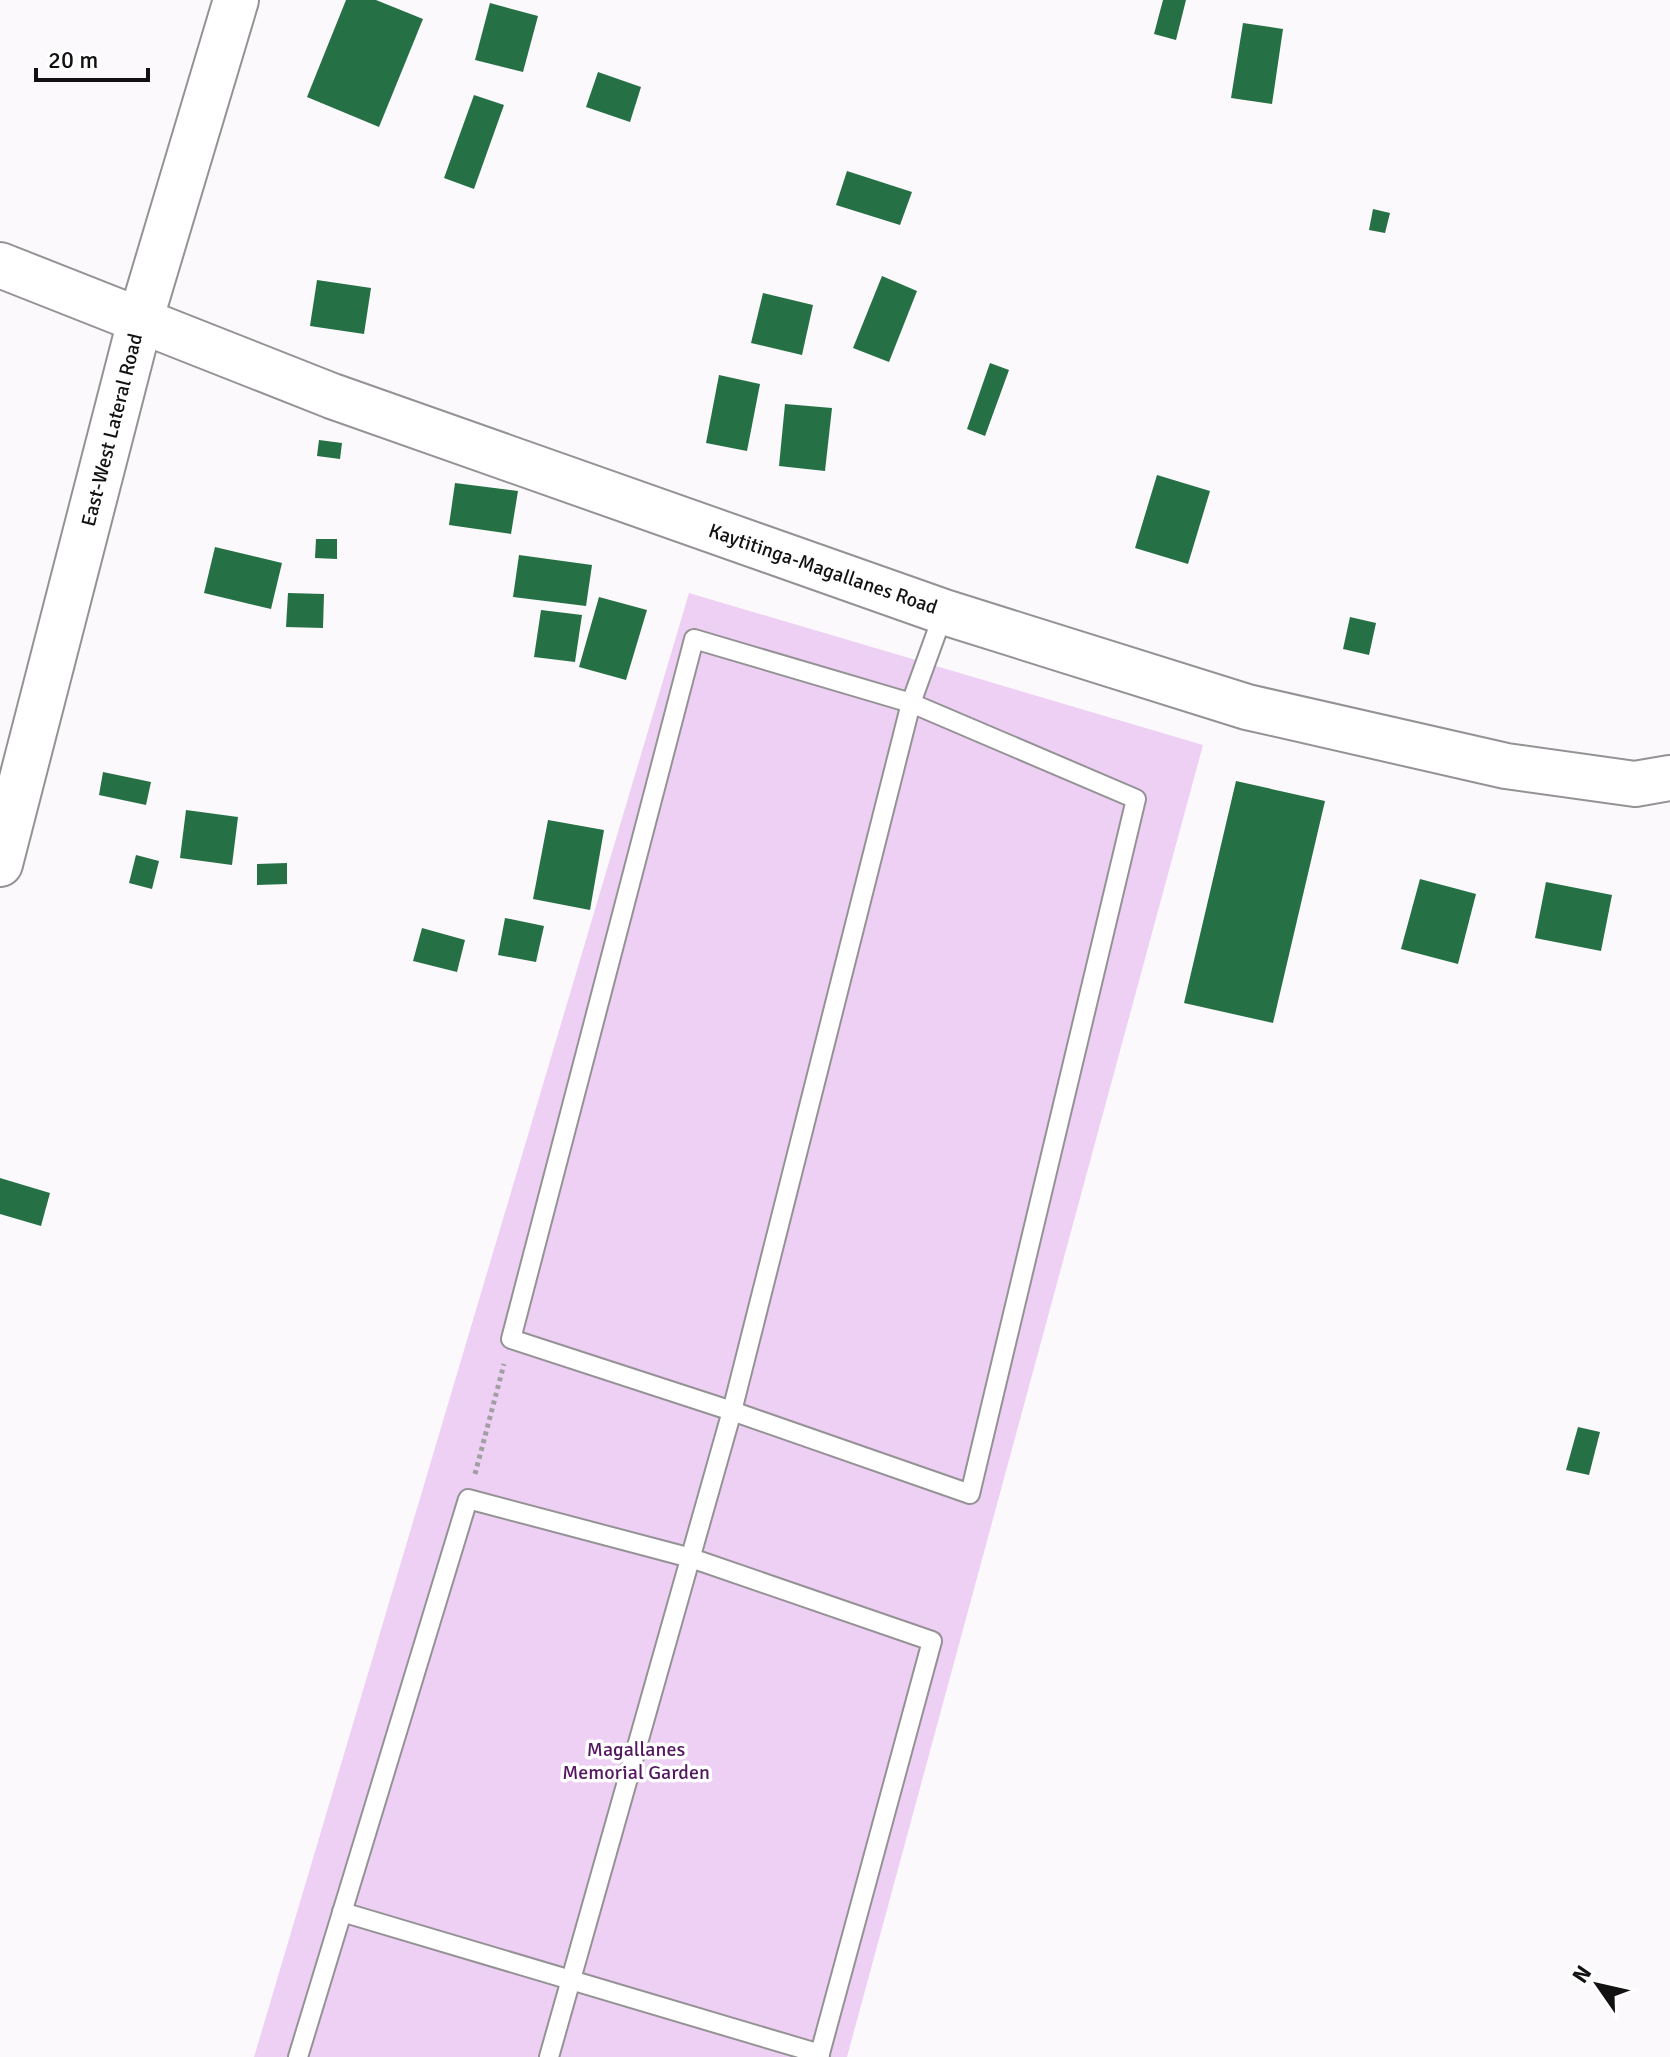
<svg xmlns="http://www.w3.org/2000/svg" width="1670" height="2057" viewBox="0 0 1670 2057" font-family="Signika,sans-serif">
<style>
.green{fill:#efd0f5}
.building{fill:#267045}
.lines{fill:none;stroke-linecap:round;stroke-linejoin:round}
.service-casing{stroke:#949295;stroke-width:22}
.secondary-casing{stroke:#949295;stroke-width:48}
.primary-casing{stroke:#949295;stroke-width:48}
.path{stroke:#a19fa1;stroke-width:5;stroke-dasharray:4 4;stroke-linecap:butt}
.service{stroke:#fff;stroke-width:18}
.secondary{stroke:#fff;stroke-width:44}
.primary{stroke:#fff;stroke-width:44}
.labels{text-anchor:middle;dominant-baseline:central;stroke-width:7;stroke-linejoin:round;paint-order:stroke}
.street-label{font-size:20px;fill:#131213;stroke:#fff}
.park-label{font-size:20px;fill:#551860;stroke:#fff}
</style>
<rect width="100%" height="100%" fill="#fbf9fc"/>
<!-- green -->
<polygon class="green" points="689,593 1203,745 847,2057 254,2057"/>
<!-- building -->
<g class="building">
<polygon points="346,0 376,0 423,19 379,127 307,97"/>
<polygon points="1163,0 1186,0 1176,40 1154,34"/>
<polygon points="490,3 538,16 523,72 475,60"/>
<polygon points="1243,23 1283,29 1272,104 1231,98"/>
<polygon points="598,72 641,87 630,122 586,107"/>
<polygon points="474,95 504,105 474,189 444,178"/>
<polygon points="847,171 912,192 900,225 836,205"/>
<polygon points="1373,209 1390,213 1385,233 1369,230"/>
<polygon points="882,276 917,291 889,362 853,348"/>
<polygon points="317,280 371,288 364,334 310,326"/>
<polygon points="763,293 813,305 802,355 751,343"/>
<polygon points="990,363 1009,370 985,436 967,429"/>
<polygon points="719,375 760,384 747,451 706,443"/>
<polygon points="785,404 832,408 825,471 779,466"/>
<polygon points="319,440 342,443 340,459 317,456"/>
<polygon points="1157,475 1210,491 1188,564 1135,548"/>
<polygon points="455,483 518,491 511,534 449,525"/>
<polygon points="316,539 337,539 337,559 315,558"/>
<polygon points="215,547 282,563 271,609 204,593"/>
<polygon points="519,555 592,565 586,606 513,597"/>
<polygon points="288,593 324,594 323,628 286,627"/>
<polygon points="599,597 647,610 626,680 579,667"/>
<polygon points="541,610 582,615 575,662 534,657"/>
<polygon points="1350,617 1376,623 1369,655 1343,649"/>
<polygon points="103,772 151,782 146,805 99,795"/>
<polygon points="1236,781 1325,801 1273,1023 1184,1003"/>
<polygon points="186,810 238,817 232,865 180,858"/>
<polygon points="548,820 604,830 590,910 533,899"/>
<polygon points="136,855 159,861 152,889 129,883"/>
<polygon points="287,863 287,884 257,885 257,864"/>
<polygon points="1420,879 1476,894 1458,964 1401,949"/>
<polygon points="1546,882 1612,895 1601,951 1535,938"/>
<polygon points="505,918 544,926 536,962 498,955"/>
<polygon points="422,928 465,940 457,972 413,961"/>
<polygon points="0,1178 50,1193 41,1226 0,1214"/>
<polygon points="1578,1427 1600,1432 1589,1475 1566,1470"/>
</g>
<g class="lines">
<!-- service casing -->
<g class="service-casing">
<g id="service">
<polygon points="694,639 911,703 1136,799 970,1494 732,1411 511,1339"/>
<polyline points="342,1912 820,2054"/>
<polyline points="298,2057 468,1499 691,1558 932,1641 819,2057"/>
<polyline points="549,2057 732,1411 911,703 944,612"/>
</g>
</g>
<!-- secondary casing -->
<g class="secondary-casing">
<polyline id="secondary" points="0,265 332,396 944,612 1247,707 1506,766 1635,784 1670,778"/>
</g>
<!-- primary casing -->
<g class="primary-casing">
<polyline id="primary" points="0,864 140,321 236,0"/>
</g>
<!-- path -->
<polyline class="path" points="475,1474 504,1364"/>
<!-- service -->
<use href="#service" class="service"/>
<!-- secondary -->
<use href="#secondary" class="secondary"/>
<!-- primary -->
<use href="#primary" class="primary"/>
</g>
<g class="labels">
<!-- street labels -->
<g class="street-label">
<text transform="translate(112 430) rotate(-76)">East-West Lateral Road</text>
<text transform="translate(823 569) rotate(19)">Kaytitinga-Magallanes Road</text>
</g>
<!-- park labels -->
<g class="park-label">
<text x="636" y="1749">Magallanes<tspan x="636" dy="23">Memorial Garden</tspan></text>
</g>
</g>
<!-- north arrow -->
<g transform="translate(1598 1985) rotate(304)" stroke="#ffffff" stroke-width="6" paint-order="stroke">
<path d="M0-6L14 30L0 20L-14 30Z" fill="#131213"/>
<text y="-12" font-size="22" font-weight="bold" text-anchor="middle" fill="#131213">N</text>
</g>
<!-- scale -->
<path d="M36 68v12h112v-12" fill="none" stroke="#131213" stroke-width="4"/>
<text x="48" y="68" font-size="24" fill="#131213" stroke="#ffffff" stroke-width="6" paint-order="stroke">20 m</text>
</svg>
